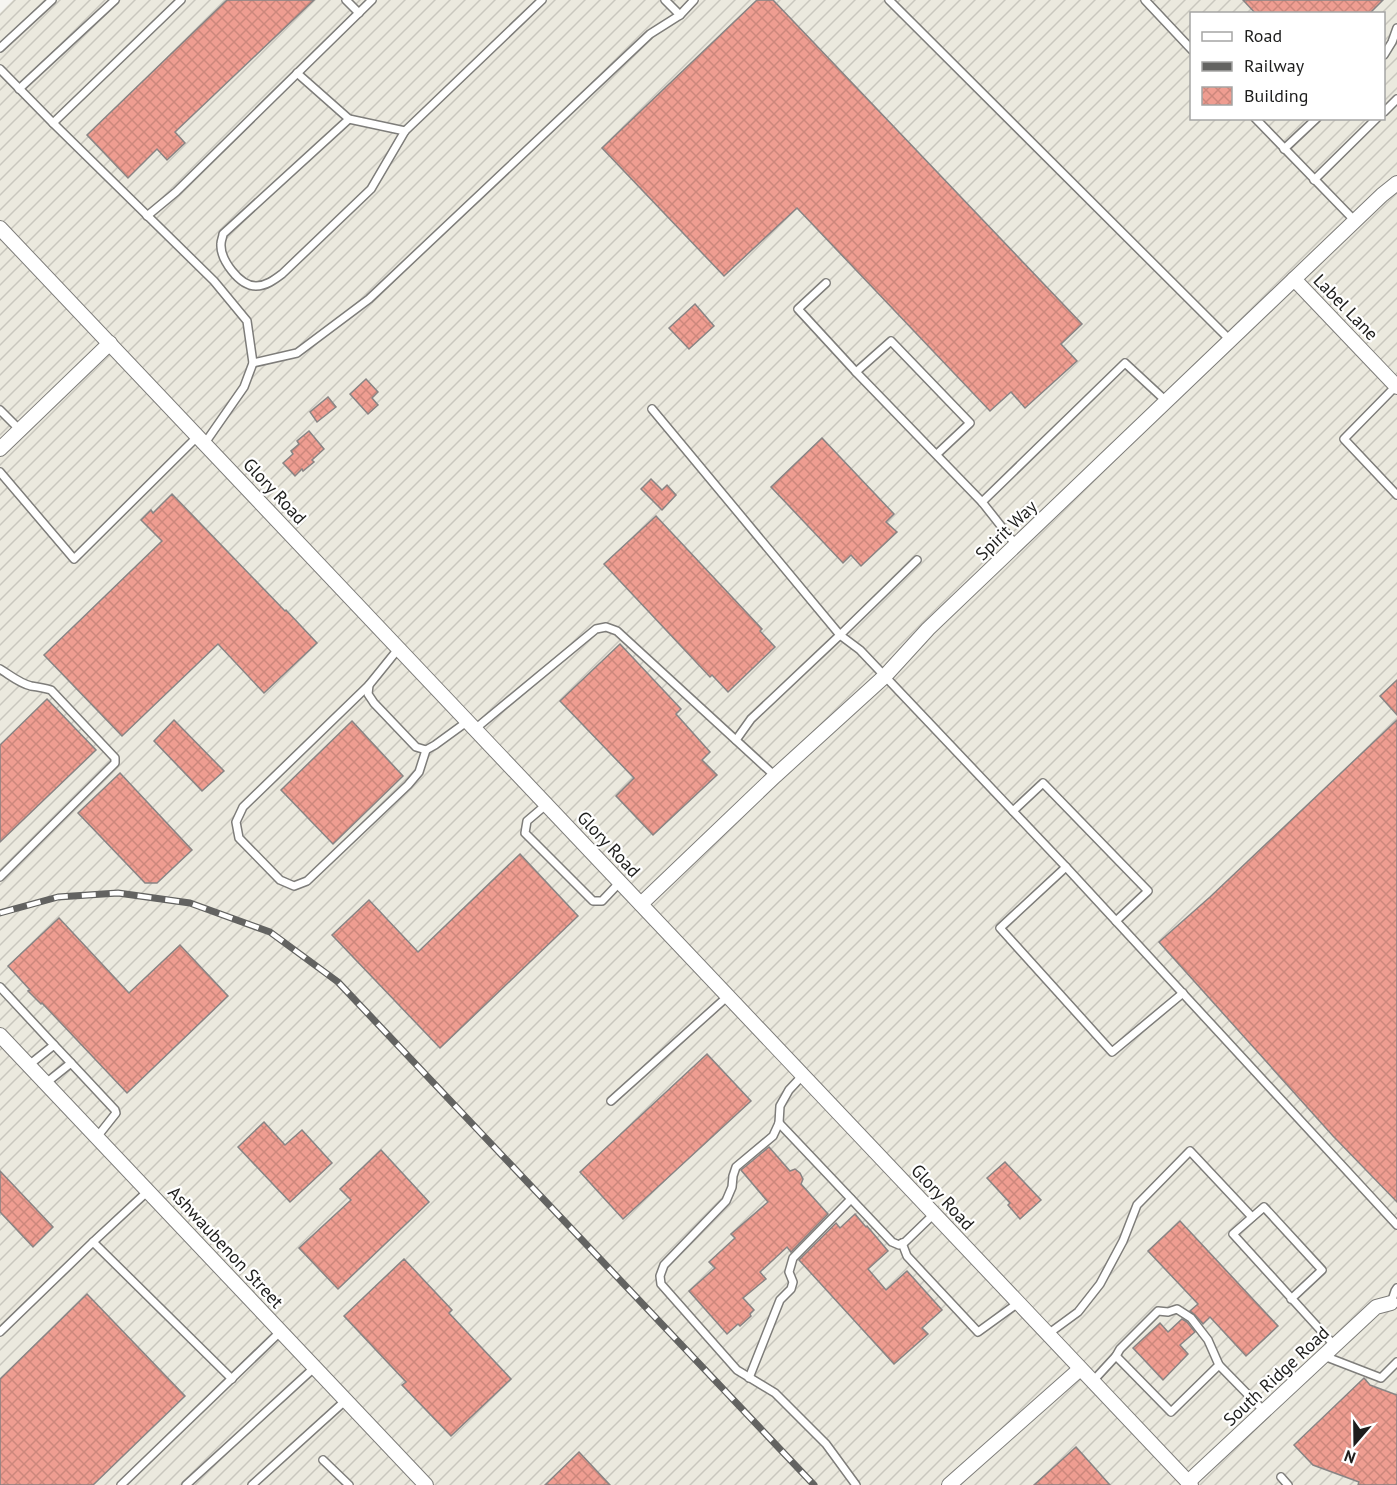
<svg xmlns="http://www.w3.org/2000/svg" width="1397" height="1485" viewBox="0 0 1397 1485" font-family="'PT Sans',sans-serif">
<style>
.industrial{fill:url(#industrial-furrows);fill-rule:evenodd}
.building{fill:url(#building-cross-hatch);stroke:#888484;stroke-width:1.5}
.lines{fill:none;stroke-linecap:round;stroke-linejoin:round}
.service-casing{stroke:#7e7d7a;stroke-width:10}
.minor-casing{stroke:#7e7d7a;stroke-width:16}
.service{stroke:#fff;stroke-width:7}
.minor{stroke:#fff;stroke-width:14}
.rail-casing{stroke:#636361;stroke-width:7}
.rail{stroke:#fff;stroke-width:4.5;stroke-dasharray:14;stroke-linecap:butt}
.labels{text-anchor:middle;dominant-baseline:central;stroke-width:4.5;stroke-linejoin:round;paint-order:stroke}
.street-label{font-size:18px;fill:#1d1d1c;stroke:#fff}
</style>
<defs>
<pattern id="industrial-furrows" width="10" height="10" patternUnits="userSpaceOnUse" patternTransform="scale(1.5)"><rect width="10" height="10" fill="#ebe9de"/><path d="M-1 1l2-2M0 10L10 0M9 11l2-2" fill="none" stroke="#c9c7be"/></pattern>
<pattern id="building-cross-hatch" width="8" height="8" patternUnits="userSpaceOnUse" patternTransform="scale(1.5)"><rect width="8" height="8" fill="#ef9d91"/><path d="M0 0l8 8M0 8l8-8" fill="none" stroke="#cc877c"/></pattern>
</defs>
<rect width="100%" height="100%" fill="#f6f5f1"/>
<!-- industrial -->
<path class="industrial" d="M13,0H1397V1485H0V13ZM1192,14H1384V118H1192Z"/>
<!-- building -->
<g class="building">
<polygon points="227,0 314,0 175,132 185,143 167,160 157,149 128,178 87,135"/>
<polygon points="757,0 773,0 1082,324 1061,344 1077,361 1025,408 1011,392 990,411 797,208 724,276 602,148"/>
<polygon points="1243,0 1383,0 1369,14 1256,14"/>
<polygon points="695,304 714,326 689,349 669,328"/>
<polygon points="366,379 378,392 372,398 378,405 368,414 350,394"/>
<polygon points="328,397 336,407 317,422 310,412"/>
<polygon points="309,431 324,449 312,460 314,462 303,471 302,469 295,476 283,463 293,454 291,451 299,444 297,441"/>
<polygon points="822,438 894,514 886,522 897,532 861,566 851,555 843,563 771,487"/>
<polygon points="651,479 662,490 667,485 676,495 662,510 641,489"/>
<polygon points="172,494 285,611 286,610 317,643 264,693 218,644 122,736 44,655 162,541 141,520 151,510 153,513"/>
<polygon points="656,516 762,629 760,631 775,647 728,692 712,675 710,677 604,564"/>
<polygon points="620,644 681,709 676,714 710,752 702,760 717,775 653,835 616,796 634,778 560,701"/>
<polygon points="1397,680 1397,715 1380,696"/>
<polygon points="47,699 96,750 0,842 0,745"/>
<polygon points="174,720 224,771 202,791 154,741"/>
<polygon points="1397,720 1397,1202 1333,1136 1159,942 1210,897"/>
<polygon points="352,721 403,776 333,844 281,790"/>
<polygon points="120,773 192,850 157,883 145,883 78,813"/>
<polygon points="520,854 578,916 440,1048 332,935 369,900 418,952"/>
<polygon points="59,918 129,993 180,945 228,996 127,1093 42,1003 41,1004 28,991 30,990 8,966"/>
<polygon points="707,1054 751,1101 623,1219 580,1172"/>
<polygon points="264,1122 285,1145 302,1130 332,1163 290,1202 238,1147"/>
<polygon points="769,1147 790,1171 795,1169 800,1173 803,1179 801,1184 828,1214 791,1252 787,1247 760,1272 766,1279 743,1298 754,1310 750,1314 751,1316 740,1326 738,1324 727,1334 689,1291 715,1268 709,1262 735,1238 731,1234 768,1202 741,1170"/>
<polygon points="381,1150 429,1202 338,1289 299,1248 351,1200 340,1189"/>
<polygon points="1005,1162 1041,1200 1020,1219 1008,1205 1010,1203 987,1178"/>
<polygon points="0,1171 53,1227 33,1247 0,1212"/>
<polygon points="855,1214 866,1227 867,1226 888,1251 868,1269 886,1290 907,1271 942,1310 922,1328 928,1334 894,1364 799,1260 836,1223 840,1228"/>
<polygon points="1180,1221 1278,1326 1246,1356 1210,1317 1203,1324 1195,1315 1190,1311 1198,1304 1148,1251"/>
<polygon points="404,1259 452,1310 449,1313 511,1379 451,1436 402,1385 406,1382 344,1316"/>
<polygon points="87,1294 185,1396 93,1485 0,1485 0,1379"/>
<polygon points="1182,1319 1187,1322 1195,1332 1180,1345 1188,1354 1163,1380 1133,1348 1160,1323 1168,1332"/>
<polygon points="1364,1378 1370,1385 1397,1395 1397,1485 1358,1485 1359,1482 1313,1465 1294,1445"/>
<polygon points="1076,1447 1110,1485 1034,1485"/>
<polygon points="579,1452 610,1485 545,1485"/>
</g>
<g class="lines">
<!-- service casing -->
<g class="service-casing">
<g id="service">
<polyline points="346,0 359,13"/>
<polyline points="665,0 680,15"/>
<polyline points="889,0 1230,340"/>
<polyline points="1145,0 1192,50"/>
<polyline points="0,48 52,0"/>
<polyline points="1384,55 1392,42 1397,28"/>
<polyline points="0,69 53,123 214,281 247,321 253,363 244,387 205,443"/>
<path d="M297,73L349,119L223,234C223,237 221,240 221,244C220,259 239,286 256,286C266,286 274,280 282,274L371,189L405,131L542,0"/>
<polyline points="19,89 115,0"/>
<polyline points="1384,112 1397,99"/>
<polyline points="1255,118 1355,221"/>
<polyline points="349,119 405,131"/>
<polyline points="53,123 181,0"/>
<polyline points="1284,149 1317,118"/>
<polyline points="1314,180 1377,118"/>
<polyline points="147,216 176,192 372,0"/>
<polyline points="826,283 798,309 856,372 982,502"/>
<polyline points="253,363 297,353 369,299 650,34 680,15 694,0"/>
<polyline points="856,372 891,341 970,423 937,454"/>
<polyline points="1396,386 1344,439 1397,495"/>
<polyline points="652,409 840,635 917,560"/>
<polyline points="0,410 20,430"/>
<polyline points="0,472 74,559 198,436"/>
<polyline points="1016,545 982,502 1125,363 1166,401"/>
<polyline points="399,648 369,685 368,694 374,703 416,747 426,750 435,745 468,721"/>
<polyline points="369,685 243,807 236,822 239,838 280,880 294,886 307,881 408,785 419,772 426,750"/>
<polyline points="475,729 596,629 606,627 617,631 775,776"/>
<polyline points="736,740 751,719 840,635 860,650 1066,867 1397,1225"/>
<polyline points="547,804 527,821 525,833 593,901 602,901 620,882"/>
<polyline points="1013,811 1043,783 1148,891 1116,921"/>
<polyline points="1066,867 1000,928 1112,1052 1183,993"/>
<path d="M0,877L115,763V758L51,690C44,688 38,687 31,686C19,683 10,675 0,669"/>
<polyline points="0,987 54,1045"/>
<polyline points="29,1065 54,1045 71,1063"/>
<polyline points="803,1075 789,1090 780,1106 779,1123 773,1136 736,1167 733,1176 732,1187 726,1201 664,1265 660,1276 661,1284 737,1370 775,1393 826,1444 856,1485"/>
<polyline points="46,1083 71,1063 115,1110 116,1113 97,1137"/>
<polyline points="611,1101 728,996"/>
<polyline points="779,1123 892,1242 899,1245 905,1242 934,1214"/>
<polyline points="93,1242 232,1379"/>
<polyline points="902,1243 907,1256 978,1332 1018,1303"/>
<polyline points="1291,1299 1322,1270 1264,1207 1233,1234 1335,1346"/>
<polyline points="1391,1303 1395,1291 1397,1288"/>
<polyline points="0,1332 93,1242 148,1191"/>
<polyline points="1048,1334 1078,1312 1100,1284 1123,1241 1137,1205 1190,1151 1252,1217"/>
<polyline points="1116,1356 1171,1412 1219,1365"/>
<polyline points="1324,1356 1381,1378 1397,1362"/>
<polyline points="749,1378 780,1300 791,1289 793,1282 789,1272 793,1258 851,1199"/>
<polyline points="1093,1381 1116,1356 1120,1349 1158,1311 1168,1312 1177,1309 1191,1318 1208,1340 1219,1365 1264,1411"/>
<polyline points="323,1460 349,1485"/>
<polyline points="1281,1477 1288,1485"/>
<polyline points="121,1485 281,1331"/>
<polyline points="186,1485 315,1367"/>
<polyline points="252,1485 346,1400"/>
</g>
</g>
<!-- minor casing -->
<g class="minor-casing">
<g id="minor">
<polyline points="0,228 1191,1485"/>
<polyline points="1294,279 1397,387"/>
<polyline points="0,449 110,343"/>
<polyline points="641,904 775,776 885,676 928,629 1382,195 1397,183"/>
<polyline points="0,1035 426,1485"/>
<polyline points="1188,1482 1376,1307 1391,1303"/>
<polyline points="949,1485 1080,1369"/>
</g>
</g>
<!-- service -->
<use href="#service" class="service"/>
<!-- minor -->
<use href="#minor" class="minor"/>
<!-- rail casing -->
<g class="rail-casing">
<polyline id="rail" points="0,913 58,897 118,893 190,903 270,932 338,982 814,1485"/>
</g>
<!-- rail -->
<use href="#rail" class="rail"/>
</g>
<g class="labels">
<!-- street labels -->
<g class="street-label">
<text transform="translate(1346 307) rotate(46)">Label Lane</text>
<text transform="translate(275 491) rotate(47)">Glory Road</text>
<text transform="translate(1006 530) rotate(-44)">Spirit Way</text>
<text transform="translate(609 844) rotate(47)">Glory Road</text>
<text transform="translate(943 1197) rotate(47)">Glory Road</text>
<text transform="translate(226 1247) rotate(47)">Ashwaubenon Street</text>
<text transform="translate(1276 1376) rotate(-43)">South Ridge Road</text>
</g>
</g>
<!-- legend -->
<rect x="1190" y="12" width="195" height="108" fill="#ffffff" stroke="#a5a5a4" stroke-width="1.5"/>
<rect x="1202" y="32" width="30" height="9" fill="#ffffff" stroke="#a5a5a4" stroke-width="1.5"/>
<text x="1244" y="42" font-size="18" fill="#1d1d1c">Road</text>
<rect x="1202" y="62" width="30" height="9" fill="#636361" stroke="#a5a5a4" stroke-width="1.5"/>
<text x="1244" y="72" font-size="18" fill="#1d1d1c">Railway</text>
<rect x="1202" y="87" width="30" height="18" fill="url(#building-cross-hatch)" stroke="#a5a5a4" stroke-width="1.5"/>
<text x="1244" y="102" font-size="18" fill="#1d1d1c">Building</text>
<!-- north arrow -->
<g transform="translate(1355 1443) rotate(200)" stroke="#ffffff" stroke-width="4.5" paint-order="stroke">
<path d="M0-4.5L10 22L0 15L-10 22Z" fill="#1d1d1c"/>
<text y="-9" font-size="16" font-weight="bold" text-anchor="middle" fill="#1d1d1c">N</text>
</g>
</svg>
